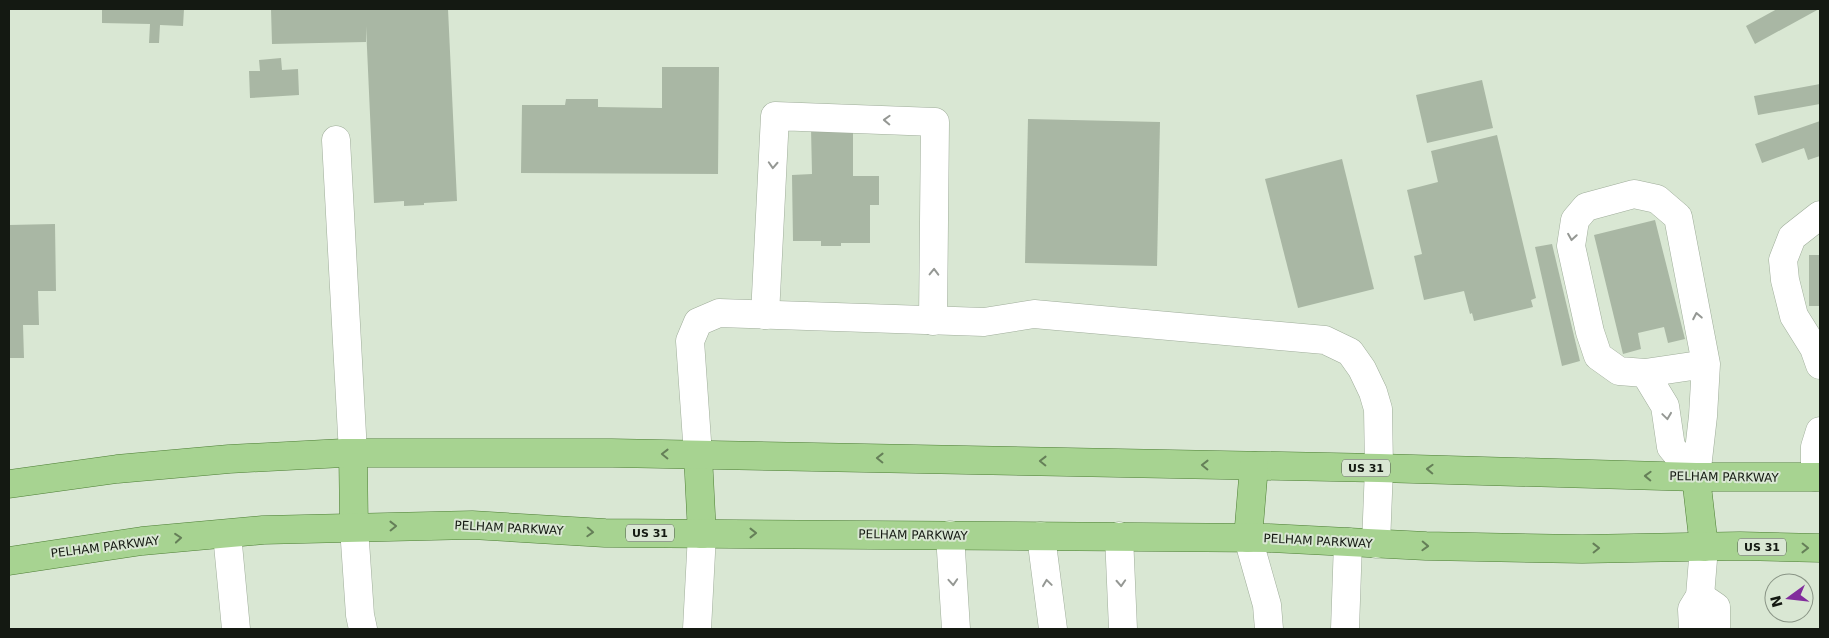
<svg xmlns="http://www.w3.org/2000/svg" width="1829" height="638" viewBox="0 0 1829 638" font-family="'DejaVu Sans',sans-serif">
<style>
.building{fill:#a9b7a4}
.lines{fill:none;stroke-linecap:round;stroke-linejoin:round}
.minor-casing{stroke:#9fad9a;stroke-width:29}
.major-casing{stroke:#4d7e35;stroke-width:29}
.minor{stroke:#fff;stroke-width:28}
.major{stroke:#a7d391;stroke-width:28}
.oneway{stroke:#959894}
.oneway2{stroke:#657f58}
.labels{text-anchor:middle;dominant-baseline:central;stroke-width:4;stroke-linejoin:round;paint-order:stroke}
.shield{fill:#d9e7d3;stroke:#4f574c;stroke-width:1}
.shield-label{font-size:11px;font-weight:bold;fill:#141912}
.street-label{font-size:12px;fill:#141912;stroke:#d9e7d3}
</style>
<rect width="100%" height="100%" fill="#d9e7d3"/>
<!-- building -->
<g class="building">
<polygon points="102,9 184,9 183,26 160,25 159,43 149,43 150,24 102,23"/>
<polygon points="271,9 448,9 457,201 424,203 424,205 404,206 404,201 374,203 366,26 366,42 272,44"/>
<polygon points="1777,9 1819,9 1755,44 1746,26"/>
<polygon points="281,58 282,70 298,69 299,95 250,98 249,71 260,71 259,60"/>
<polygon points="662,67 719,67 718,174 521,173 522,105 565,105 566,99 598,99 598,107 662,108"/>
<polygon points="1482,80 1493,128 1427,143 1416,95"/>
<polygon points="1820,84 1820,104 1758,115 1754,96"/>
<polygon points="1028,119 1160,122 1157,266 1025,263"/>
<polygon points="1820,121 1820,156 1808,160 1804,148 1762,163 1755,144"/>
<polygon points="811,128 853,128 853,176 879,176 879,205 870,205 870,243 841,243 841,246 821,246 821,241 793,241 792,175 812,174"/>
<polygon points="1497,135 1536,298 1531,300 1533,307 1474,321 1472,313 1470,314 1464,291 1424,300 1414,256 1422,254 1407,190 1438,182 1431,151"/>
<polygon points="1342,159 1374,289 1298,308 1265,179"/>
<polygon points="1655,220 1685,339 1668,343 1664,327 1638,333 1641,349 1623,354 1594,235"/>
<polygon points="55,224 56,291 38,291 39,325 23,325 24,358 9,358 9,225"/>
<polygon points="1552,244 1580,361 1562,366 1535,247"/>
<rect x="1809" y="255" width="11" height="51"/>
</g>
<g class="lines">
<!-- minor casing -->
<g class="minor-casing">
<g id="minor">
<polyline points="336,140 353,453"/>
<polyline points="1820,215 1792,237 1783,260 1785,280 1794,316 1814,348 1820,365"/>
<polyline points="765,315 775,116 935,122 933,321"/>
<polyline points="1645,373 1665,406 1671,447 1696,477 1703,416 1706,364 1678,217 1657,199 1634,194 1586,207 1575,220 1571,246 1590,332 1598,356 1619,371 1645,373 1706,364"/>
<polyline points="698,455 690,341 698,322 719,313 984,322 1034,314 1325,340 1350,352 1362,369 1373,392 1378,409 1379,468 1376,544"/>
<polyline points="1815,477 1815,447 1820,431"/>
<polyline points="354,527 360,615 363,629"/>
<polyline points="227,534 236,629"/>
<polyline points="950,535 956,629"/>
<polyline points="1041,536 1053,629"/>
<polyline points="1119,536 1123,629"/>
<polyline points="1248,538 1267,605 1269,629"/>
<polyline points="1700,596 1716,607 1716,629"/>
<polyline points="697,629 702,534"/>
<polyline points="1345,629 1348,542"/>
<polyline points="1693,629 1692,609 1700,596 1704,547"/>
</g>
</g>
<!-- major casing -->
<g class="major-casing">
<g id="major">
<polyline points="353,453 354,527"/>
<polyline points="698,455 702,534"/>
<polyline points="1696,477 1704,547"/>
<polyline points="9,484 117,469 229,459 343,453 612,453 1379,468 1696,477 1820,477"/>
<polyline points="1248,538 1254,466"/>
<polyline points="9,561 142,541 263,530 472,525 605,533 1269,538 1426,546 1582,549 1740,546 1820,548"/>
</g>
</g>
<!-- minor -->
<use href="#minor" class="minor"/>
<!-- major -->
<use href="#major" class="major"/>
</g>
<!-- one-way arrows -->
<defs><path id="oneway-chevron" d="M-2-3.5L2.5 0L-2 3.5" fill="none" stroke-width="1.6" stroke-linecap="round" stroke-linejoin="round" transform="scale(1.25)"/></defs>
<g class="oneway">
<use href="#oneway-chevron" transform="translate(887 120) rotate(-178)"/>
<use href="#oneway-chevron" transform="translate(773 165) rotate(93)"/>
<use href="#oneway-chevron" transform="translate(1572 237) rotate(99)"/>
<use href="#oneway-chevron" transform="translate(934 272) rotate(-89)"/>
<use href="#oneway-chevron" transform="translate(1697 316) rotate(-101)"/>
<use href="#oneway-chevron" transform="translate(1667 416) rotate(82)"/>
<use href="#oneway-chevron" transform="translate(953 582) rotate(86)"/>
<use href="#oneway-chevron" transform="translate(1047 583) rotate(-98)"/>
<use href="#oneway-chevron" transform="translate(1121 583) rotate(87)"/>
</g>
<g class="oneway2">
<use href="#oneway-chevron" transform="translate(665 454) rotate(-179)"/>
<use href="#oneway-chevron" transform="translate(880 458) rotate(-179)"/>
<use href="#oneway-chevron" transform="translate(1043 461) rotate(-179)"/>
<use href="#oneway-chevron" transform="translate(1205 465) rotate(-179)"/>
<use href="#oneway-chevron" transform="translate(1430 469) rotate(-178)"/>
<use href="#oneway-chevron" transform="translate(1648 476) rotate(-178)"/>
<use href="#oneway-chevron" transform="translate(393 526) rotate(-1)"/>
<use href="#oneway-chevron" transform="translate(590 532) rotate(3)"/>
<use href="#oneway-chevron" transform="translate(753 533)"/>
<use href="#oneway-chevron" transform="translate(178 538) rotate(-5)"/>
<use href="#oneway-chevron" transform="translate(1425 546) rotate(2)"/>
<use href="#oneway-chevron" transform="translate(1596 548) rotate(-1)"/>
<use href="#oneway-chevron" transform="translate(1805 548) rotate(1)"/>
</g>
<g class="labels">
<!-- shield labels -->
<g class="shield">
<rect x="1342" y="459.5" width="48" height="17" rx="4"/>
<rect x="626" y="524.5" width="48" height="17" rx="4"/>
<rect x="1738" y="538.5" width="48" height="17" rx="4"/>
</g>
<g class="shield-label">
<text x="1366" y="468">US 31</text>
<text x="650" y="533">US 31</text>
<text x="1762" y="547">US 31</text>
</g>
<!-- street labels -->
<g class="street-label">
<text transform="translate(1724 477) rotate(1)">PELHAM PARKWAY</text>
<text transform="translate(509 528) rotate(3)">PELHAM PARKWAY</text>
<text transform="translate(913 535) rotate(1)">PELHAM PARKWAY</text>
<text transform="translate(1318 541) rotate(3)">PELHAM PARKWAY</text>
<text transform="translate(105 547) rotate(-7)">PELHAM PARKWAY</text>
</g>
</g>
<!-- border -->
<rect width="1829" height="638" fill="none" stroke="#141912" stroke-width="20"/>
<!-- north arrow -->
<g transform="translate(1789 598) rotate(255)"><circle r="24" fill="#d9e7d3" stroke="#8a9586"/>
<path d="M0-4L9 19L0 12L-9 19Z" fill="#812d9c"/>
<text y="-8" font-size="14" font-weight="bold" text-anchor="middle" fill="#141912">N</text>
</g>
</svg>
